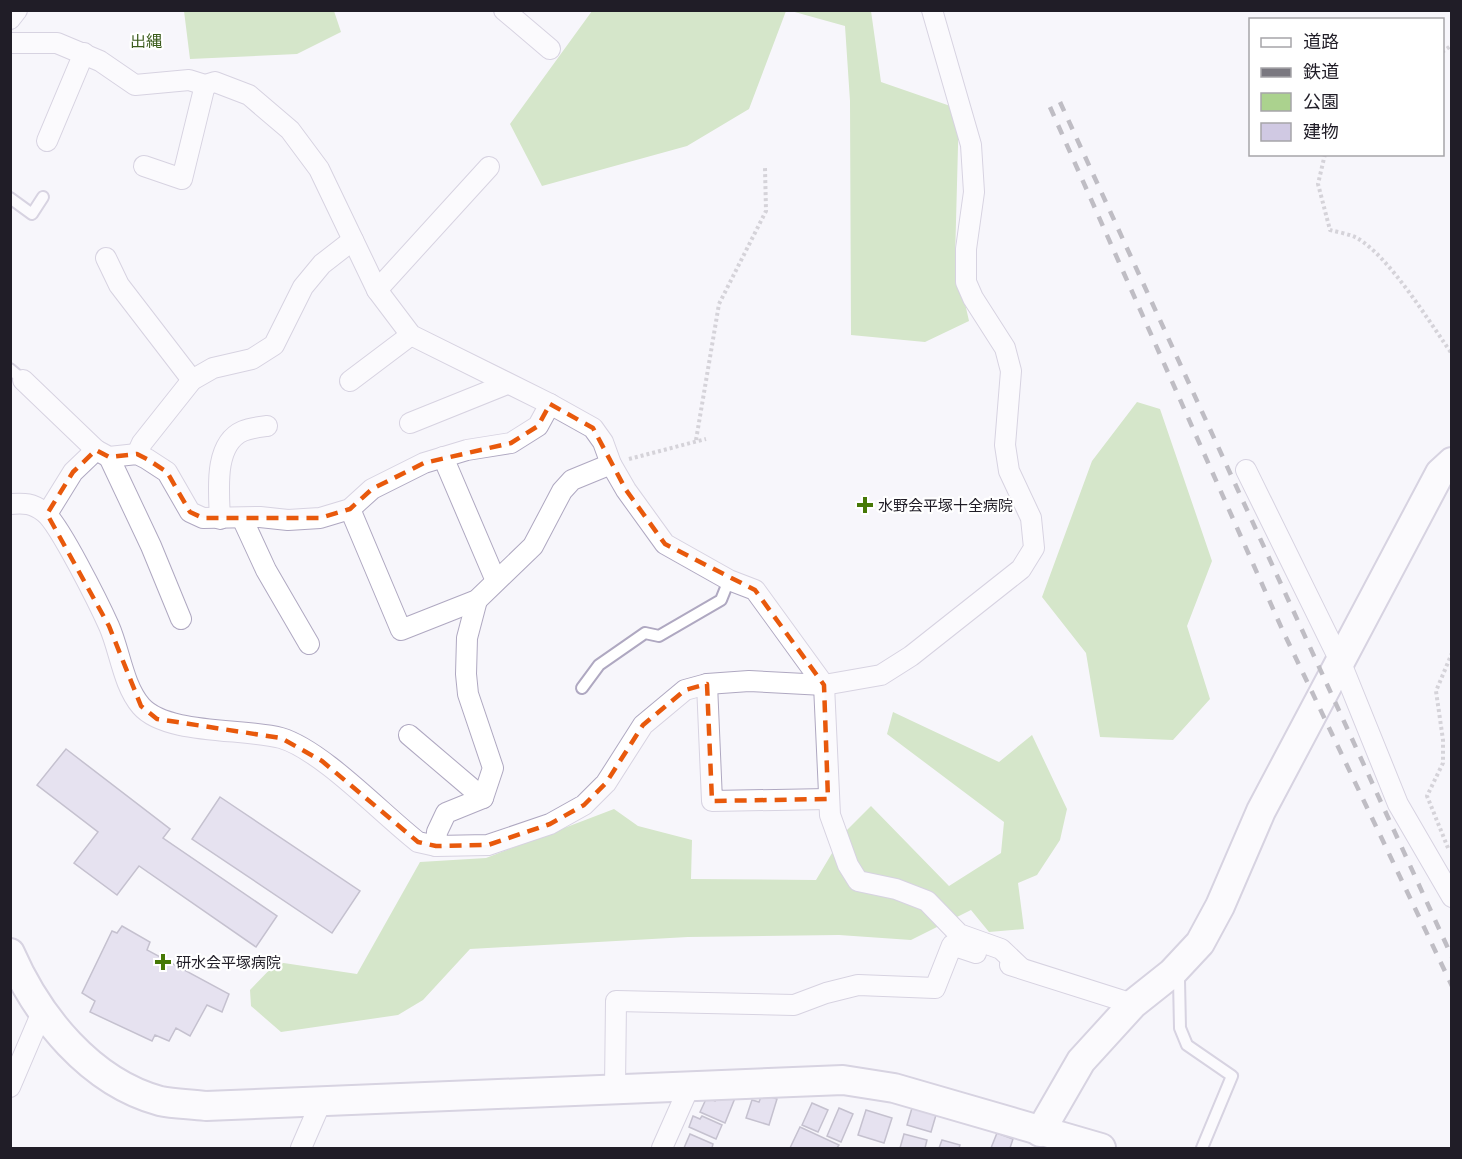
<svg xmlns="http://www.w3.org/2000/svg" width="1462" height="1159" viewBox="0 0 1462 1159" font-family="'Titillium Web','Noto Sans JP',sans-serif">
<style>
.green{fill:#abd28e}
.building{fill:#d0c9e3;stroke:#878199;stroke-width:1.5}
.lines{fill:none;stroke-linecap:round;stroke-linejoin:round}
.lane-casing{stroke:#afa8c1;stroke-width:14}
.street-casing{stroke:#afa8c1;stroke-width:22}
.secondary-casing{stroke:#afa8c1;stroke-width:32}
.path{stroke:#aba9b0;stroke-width:4;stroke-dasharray:3 3;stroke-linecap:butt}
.lane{stroke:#fff;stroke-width:10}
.street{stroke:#fff;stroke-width:20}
.secondary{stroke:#fff;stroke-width:28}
.rail{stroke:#7a7880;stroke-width:4.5;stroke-dasharray:10 10;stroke-linecap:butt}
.marked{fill:none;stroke:#e8590c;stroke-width:4.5;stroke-dasharray:12 8;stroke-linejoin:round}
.poi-dot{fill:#467906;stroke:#fff;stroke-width:2}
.labels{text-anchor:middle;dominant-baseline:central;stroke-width:4.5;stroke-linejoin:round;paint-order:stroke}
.poi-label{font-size:15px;fill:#201d27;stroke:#fff;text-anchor:start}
.neighbourhood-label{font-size:16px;fill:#3b5c1c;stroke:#fff}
</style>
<rect width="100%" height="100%" fill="#f7f6fb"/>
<!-- green -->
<g class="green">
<polygon points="184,11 334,11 341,32 297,54 190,59"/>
<polygon points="592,11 592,10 786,11 749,109 687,146 542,186 510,124"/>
<polygon points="791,11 871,11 881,82 959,109 955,259 969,321 925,342 851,335 850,101 845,26"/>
<polygon points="1137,402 1160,409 1212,561 1187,626 1210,699 1173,740 1100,737 1086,653 1042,597 1092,461"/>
<polygon points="893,712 999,762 1032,735 1067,809 1060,840 1037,875 1018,883 1024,929 989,932 971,910 911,940 839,935 688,937 470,949 423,1000 398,1015 281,1032 251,1006 250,990 277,962 357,974 420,862 486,858 614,809 638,826 692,840 691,879 816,880 844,833 871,806 949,886 1001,853 1004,822 887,734"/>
</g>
<!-- building -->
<g class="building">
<polygon points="66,749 170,829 163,838 277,916 256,947 139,866 117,895 74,863 98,832 37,785"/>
<polygon points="220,797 360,891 332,933 192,839"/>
<polygon points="122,926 150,942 147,950 229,994 222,1012 207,1005 190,1036 176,1028 169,1041 155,1035 152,1041 90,1012 95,1001 82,993 112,931 117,933"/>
<polygon points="762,1094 777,1099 769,1125 746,1118 752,1100 759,1102"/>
<polygon points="717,1095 735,1098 725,1123 700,1112 707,1097 715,1101"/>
<polygon points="812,1103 828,1110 818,1132 802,1125"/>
<polygon points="839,1108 853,1114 841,1142 827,1136"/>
<polygon points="912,1108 936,1115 931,1132 907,1125"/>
<polygon points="866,1110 892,1118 884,1143 858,1135"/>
<polygon points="693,1116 700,1119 702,1116 722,1125 716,1139 689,1127"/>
<polygon points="800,1127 839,1145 837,1148 790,1148"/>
<polygon points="997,1133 1013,1139 1010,1148 991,1148"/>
<polygon points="690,1134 713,1144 712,1148 684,1148"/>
<polygon points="904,1134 927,1140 925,1148 900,1148"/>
<polygon points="942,1140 960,1145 959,1148 939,1148"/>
</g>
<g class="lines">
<!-- lane casing -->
<g class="lane-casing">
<g id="lane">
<polyline points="10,198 32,214 43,197"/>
<polyline points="10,369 23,380"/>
<polyline points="582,688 599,665 645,633 659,636 721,600 729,580"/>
<polyline points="1174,975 1179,980 1180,1028 1187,1045 1232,1076 1202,1148"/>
</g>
</g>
<!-- street casing -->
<g class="street-casing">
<g id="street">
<polyline points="504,10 550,49"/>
<polyline points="10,19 17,10"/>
<polyline points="10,43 57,43 100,61 135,85 189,80 205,85 215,82 249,95 290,130 319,169 377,290 411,335 550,404 593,428 603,442 611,464 626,490 665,544 729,580 755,590 824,685 830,815 848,865 858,881 896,889 927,901 959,934 1001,949 1021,968"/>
<polyline points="47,141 84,53"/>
<polyline points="144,166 182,179 205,85"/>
<polyline points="106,258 119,285 192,380"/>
<polyline points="377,290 489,167"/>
<polyline points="23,380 96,450"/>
<polyline points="350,381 411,335"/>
<polyline points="410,423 507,384"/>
<polyline points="137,454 142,443 192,380 213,368 252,359 274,345 303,287 322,264 353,240"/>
<polyline points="109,457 151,546 181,619"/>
<polyline points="443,457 496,581"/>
<polyline points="1246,470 1341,663 1398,804 1452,897"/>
<path d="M10,504C25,503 32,503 44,512C59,523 100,606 109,626C120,651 123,685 141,706C166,735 245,728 281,738C322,750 382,814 418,842L436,846L488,845L550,824L584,805L606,783L643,725L685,690L707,684L749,681L824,685L881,675L911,656L1021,569L1034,548L1031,518L1009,471L1005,445L1011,371L1005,348L973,298L966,282V249L974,192L971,145L932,10"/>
<polyline points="350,509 401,630 477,600 533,546 562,491 572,480 611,464"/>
<polyline points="47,514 73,472 96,450 109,457 137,454 147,459 167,472 190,512 203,518 260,517 288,520 320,518 350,509 372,489 424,463 467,450 511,443 538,426 550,404"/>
<polyline points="242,518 266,570 309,644"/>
<path d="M220,519C219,492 213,444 243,431C250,428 259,427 267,426"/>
<polyline points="707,684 712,801 828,799"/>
<polyline points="409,735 483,798"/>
<polyline points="436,846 437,832 446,813 483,798 493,768 468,694 466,674 467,638 477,600"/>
<polyline points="1010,965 1133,1004"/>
<polyline points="10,1087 42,1012"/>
<polyline points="615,1088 616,1001 794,1005 826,993 858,985 935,988 952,945 976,953"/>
<polyline points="301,1148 321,1102"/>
<polyline points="662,1148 690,1085"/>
</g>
</g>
<!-- secondary casing -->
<g class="secondary-casing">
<g id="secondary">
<path d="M10,953C38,1017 90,1082 160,1101C174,1104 191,1104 206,1106L843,1080L894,1088L1101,1148"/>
<polyline points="1040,1132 1081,1061 1133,1004 1172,973 1200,943 1220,906 1261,811 1440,473 1452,462"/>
</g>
</g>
<!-- path -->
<g class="path">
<polyline points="1442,52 1452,45"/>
<path d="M1325,154L1318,184L1330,230C1338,232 1349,234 1357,238C1389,256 1430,323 1452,354"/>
<polyline points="696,440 719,304 766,211 765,168"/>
<polyline points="629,459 706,439"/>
<polyline points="1448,848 1427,796 1443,763 1443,740 1436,691 1452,653"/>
</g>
<!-- lane -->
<use href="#lane" class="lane"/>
<!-- street -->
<use href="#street" class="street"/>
<!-- secondary -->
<use href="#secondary" class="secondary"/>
<!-- rail -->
<g class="rail">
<polyline points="1060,102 1452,957"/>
<polyline points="1050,107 1282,629 1452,986"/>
</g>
</g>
<!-- marked area -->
<path d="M0 0H1462V1159H0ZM550,404L593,428L626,490L665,544L755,590L824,685L828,799L712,801L707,684L685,690L643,725L606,783L584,805L550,824L488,845L436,846L418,842L322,761L281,738L157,719L141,706L109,626L47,514L73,472L96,450L109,457L137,454L147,459L167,472L190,512L203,518H320L350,509L372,489L424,463L511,443L538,426Z" fill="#f7f6fb" fill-opacity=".55" fill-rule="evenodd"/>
<path class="marked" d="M550,404L593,428L626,490L665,544L755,590L824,685L828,799L712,801L707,684L685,690L643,725L606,783L584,805L550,824L488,845L436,846L418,842L322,761L281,738L157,719L141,706L109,626L47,514L73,472L96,450L109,457L137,454L147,459L167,472L190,512L203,518H320L350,509L372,489L424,463L511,443L538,426Z"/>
<!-- markers -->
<g class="poi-dot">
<path d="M862 496h6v6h6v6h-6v6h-6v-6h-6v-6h6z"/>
<path d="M160 953h6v6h6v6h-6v6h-6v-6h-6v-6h6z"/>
</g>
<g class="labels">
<!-- poi labels -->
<g class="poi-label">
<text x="878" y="505">水野会平塚十全病院</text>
<text x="176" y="962">研水会平塚病院</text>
</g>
<!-- neighbourhood labels -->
<g class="neighbourhood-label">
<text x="146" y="41">出縄</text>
</g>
</g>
<!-- border -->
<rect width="1462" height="1159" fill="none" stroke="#201d27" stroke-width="24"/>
<!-- legend -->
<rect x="1249" y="18" width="195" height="138" fill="#ffffff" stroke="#a6a5a9" stroke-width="1.5"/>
<rect x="1261" y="38" width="30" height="9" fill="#ffffff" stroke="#a6a5a9" stroke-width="1.5"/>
<text x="1303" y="48" font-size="18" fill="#201d27">道路</text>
<rect x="1261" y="68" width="30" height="9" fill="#7a7880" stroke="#a6a5a9" stroke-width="1.5"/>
<text x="1303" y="78" font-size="18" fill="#201d27">鉄道</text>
<rect x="1261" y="93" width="30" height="18" fill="#abd28e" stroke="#a6a5a9" stroke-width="1.5"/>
<text x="1303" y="108" font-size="18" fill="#201d27">公園</text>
<rect x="1261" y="123" width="30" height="18" fill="#d0c9e3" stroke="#a6a5a9" stroke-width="1.5"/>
<text x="1303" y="138" font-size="18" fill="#201d27">建物</text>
</svg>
